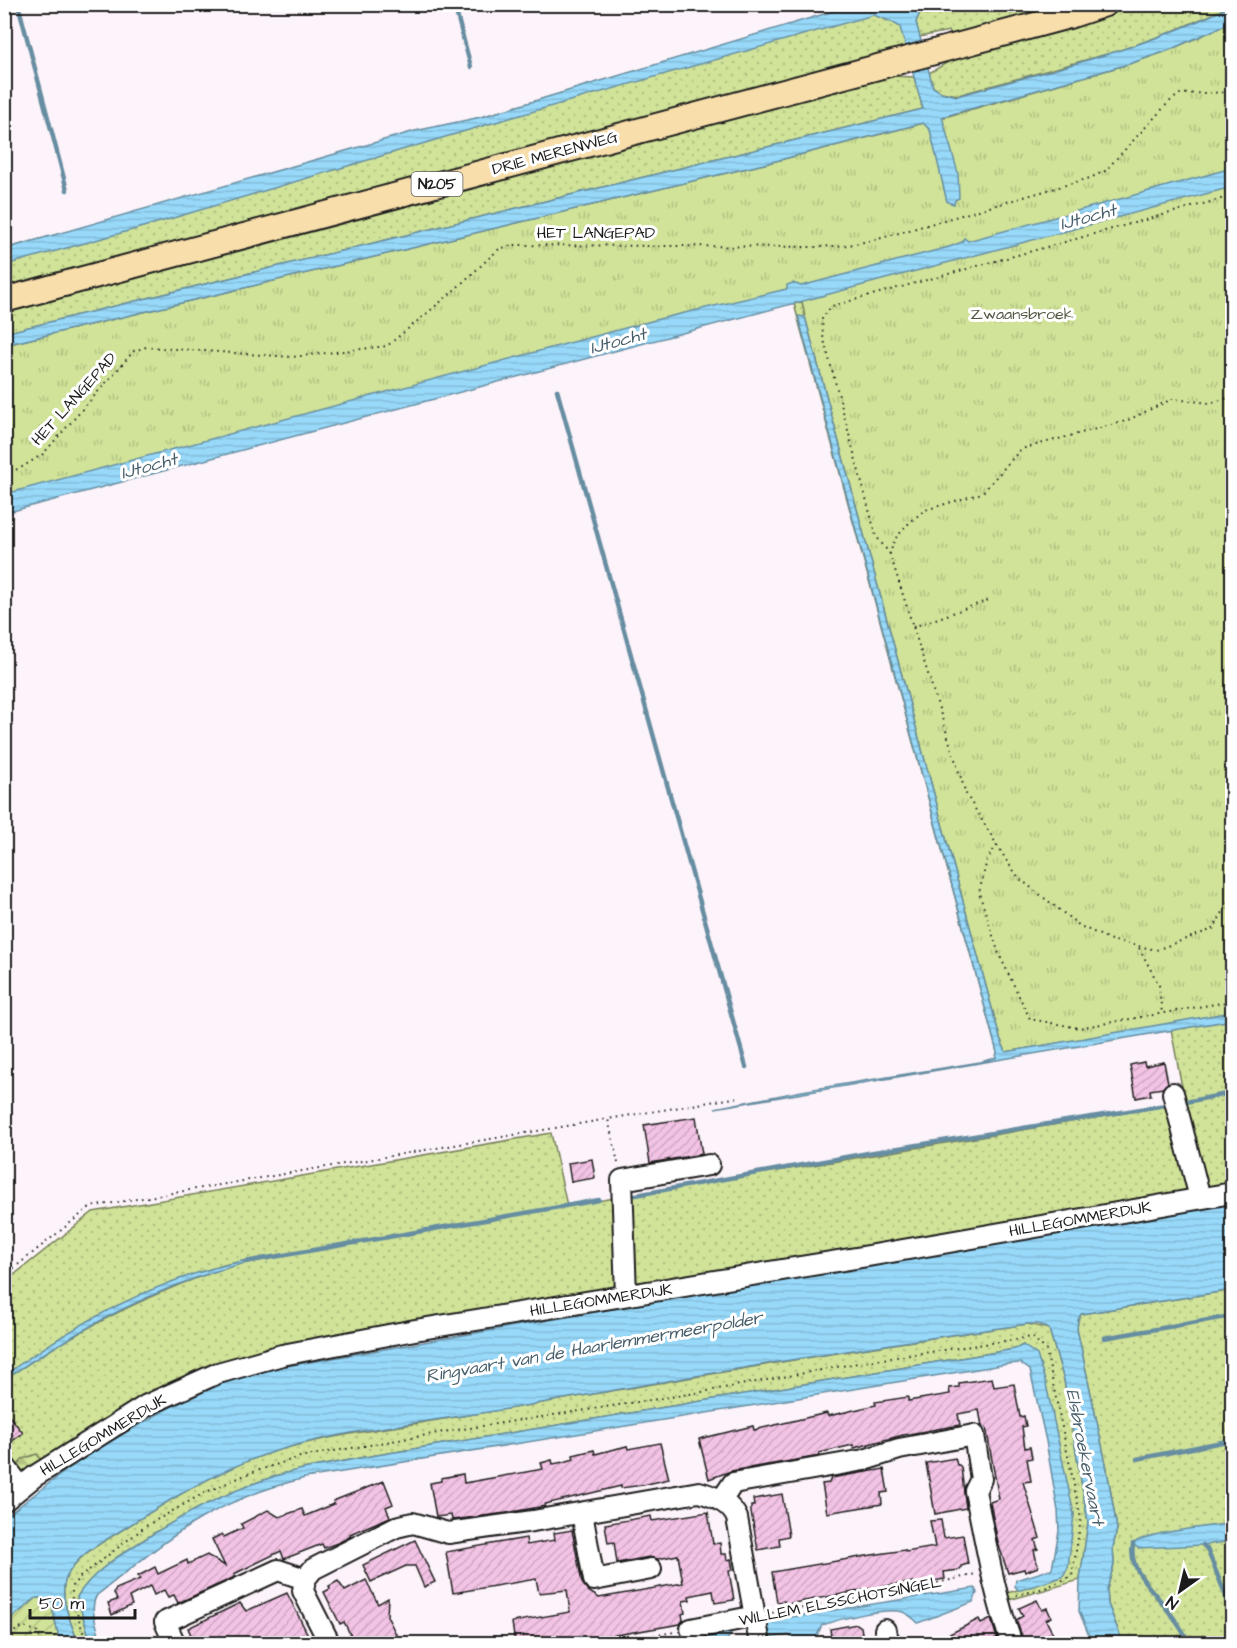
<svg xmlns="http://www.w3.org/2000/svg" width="1237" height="1648" viewBox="0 0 1237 1648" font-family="'Architects Daughter',sans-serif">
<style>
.grass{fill:url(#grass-dots);stroke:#76805a;stroke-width:1.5}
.forest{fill:url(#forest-firs);stroke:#76805a;stroke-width:1.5}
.park{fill:url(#park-tufts);stroke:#76805a;stroke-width:1.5}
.garden{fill:url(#garden-furrows);stroke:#76805a;stroke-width:1.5}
.water{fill:url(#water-rules);stroke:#668da1;stroke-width:1.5}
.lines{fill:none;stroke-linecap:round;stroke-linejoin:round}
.stream{stroke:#668da1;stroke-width:4.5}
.building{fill:url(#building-hatch);stroke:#1c1c1c;stroke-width:1.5}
.minor-casing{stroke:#1c1c1c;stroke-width:24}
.major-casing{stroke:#1c1c1c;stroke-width:28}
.path{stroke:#1c1c1c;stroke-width:2;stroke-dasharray:1.5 4.5;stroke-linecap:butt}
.minor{stroke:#fff;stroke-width:20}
.major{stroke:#f8deab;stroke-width:24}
.labels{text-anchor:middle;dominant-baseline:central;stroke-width:6;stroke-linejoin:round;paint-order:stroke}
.shield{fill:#fff;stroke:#606060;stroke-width:1.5}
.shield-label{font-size:15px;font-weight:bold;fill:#1c1c1c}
.street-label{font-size:16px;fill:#1c1c1c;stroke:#fff}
.park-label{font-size:16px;fill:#525841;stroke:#fff}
.water-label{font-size:18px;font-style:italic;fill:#475e6a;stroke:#fff}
</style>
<defs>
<pattern id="grass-dots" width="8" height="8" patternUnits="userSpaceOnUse" patternTransform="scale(1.5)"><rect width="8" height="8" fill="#d0e398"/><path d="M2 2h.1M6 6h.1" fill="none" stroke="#b2c282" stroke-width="1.8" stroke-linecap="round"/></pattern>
<pattern id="forest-firs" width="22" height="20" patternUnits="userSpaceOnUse" patternTransform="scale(1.5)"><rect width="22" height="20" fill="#d0e398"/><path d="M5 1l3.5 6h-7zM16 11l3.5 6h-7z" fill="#b2c282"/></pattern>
<pattern id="park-tufts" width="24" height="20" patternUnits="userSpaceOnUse" patternTransform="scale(1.5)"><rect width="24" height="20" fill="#d0e398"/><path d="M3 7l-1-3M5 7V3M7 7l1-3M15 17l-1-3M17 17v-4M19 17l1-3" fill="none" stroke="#b2c282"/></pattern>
<pattern id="garden-furrows" width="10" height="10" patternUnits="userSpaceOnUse" patternTransform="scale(1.5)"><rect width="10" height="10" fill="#d0e398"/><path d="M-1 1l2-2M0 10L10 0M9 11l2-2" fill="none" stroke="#b2c282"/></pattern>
<pattern id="water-rules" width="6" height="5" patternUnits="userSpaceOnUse" patternTransform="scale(1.5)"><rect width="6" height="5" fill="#98d9fa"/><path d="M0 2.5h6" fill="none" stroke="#82bad6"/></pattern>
<pattern id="building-hatch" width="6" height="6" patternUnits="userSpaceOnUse" patternTransform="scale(1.5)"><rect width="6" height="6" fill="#f3c3e5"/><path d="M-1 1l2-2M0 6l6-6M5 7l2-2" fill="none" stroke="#d0a7c4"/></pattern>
</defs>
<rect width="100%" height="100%" fill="#fdf3fa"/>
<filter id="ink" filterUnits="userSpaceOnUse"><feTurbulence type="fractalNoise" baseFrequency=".0167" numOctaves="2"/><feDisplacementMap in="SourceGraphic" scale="12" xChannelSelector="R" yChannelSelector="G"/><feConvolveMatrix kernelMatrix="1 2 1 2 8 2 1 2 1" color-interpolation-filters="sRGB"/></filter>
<g filter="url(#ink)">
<!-- grass -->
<g class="grass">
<polygon points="857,5 898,5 914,47 5,289 4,249 481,117"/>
<polygon points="923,5 1077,5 952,36 949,31 919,37 916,22"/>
<polygon points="1134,5 1232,5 1232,6 1166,34 1118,51 958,95 941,92 933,87 929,73 955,58"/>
<polygon points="890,76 914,77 923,109 5,333 5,310"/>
<path d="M1232,187V1186L205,1369L140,1398L85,1432L43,1463L17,1468L5,1457V1379C81,1327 158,1288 246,1261C230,1262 214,1268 198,1273C128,1295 64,1332 5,1375V1282L93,1212L551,1133L567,1206L1185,1103L1171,1029L996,1058L997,1052L794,304Z"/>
<polygon points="1232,1290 1232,1643 1123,1643 1108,1604 1107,1589 1114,1564 1113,1547 1117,1529 1106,1464 1077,1329 1078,1320 1081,1314"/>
<path d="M1028,1324L1049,1329L1064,1380L1088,1522L1080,1580L1009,1600L1007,1593L1062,1577L1074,1514L1023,1345L1015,1349L359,1458C334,1464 307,1467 282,1474C229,1490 181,1515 134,1546C114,1559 89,1576 77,1597L91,1643H78C72,1624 57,1595 67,1576C78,1553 105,1542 125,1528C174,1497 223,1467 279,1450C321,1438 364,1431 407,1425C450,1418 493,1411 536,1404C700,1376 863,1347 1028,1324Z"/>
</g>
<!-- forest -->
<polygon class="forest" points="37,1454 43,1463 24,1478 17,1468 22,1459"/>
<!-- park -->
<polygon class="park" points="1232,22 1232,1013 1006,1052 1000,1038 805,317 799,286 5,496 5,345 764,164 924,123 1132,63 1167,51"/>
<!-- garden -->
<polygon class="garden" points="36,1598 42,1598 52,1606 60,1643 5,1644 5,1624"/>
<!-- water -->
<g class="water">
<path d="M854,5H923L916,22L933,87L941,92L957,96C1050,70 1146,49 1232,5V22L1167,51L1132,63L942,117L958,173L959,198L955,200L954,204L947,202L930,130L923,123L764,164L5,345L4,333L923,109L900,27L892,22L873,15L489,124L143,227L5,265V249L415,131L481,117Z"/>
<polygon points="1232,168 1232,187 5,513 5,494 659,319 787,289 787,285 793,283 801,286 949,247 962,242 964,238 968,241"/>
<polygon points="798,316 805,317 1000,1038 1006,1052 1232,1012 1232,1020 715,1108 802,1091 980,1062 996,1058 997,1052"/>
<path d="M1232,1204V1290L1081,1314L1078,1320L1077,1329L1106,1464L1117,1529L1113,1547L1114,1564L1107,1589L1108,1604L1123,1643H1092L1079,1611L1080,1580L1088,1522L1064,1380L1049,1329L1038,1324H1028C858,1347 689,1377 519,1407C440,1421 357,1427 279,1450C223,1467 174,1497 125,1528C105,1541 78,1553 67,1576C57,1595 72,1624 78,1643H60L52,1606L42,1598H36L5,1624V1517L85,1456L191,1395L253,1372L920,1255Z"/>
<path d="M247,1260L245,1263C158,1285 79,1329 5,1379V1375C77,1322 158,1278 247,1260Z"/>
<path d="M1023,1345L1037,1355L1046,1384L1074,1514L1068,1568L1062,1577L1021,1590H1018L1015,1586L1016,1580L1052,1569L1059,1531L1058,1511L1046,1441L1030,1370L1020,1363L1008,1364L305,1478C269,1487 233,1500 202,1518C165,1539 131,1569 97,1595C88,1609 98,1628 102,1643H91L77,1597C89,1576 114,1559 134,1546C181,1515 229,1490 282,1474C307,1467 334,1464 359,1458L1015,1349Z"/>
<path d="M1232,1523V1541L1203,1545L1138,1548L1133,1544C1144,1532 1213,1526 1232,1523Z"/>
<path d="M975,1588L977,1593L973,1602L918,1623C914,1619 909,1614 903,1612C884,1607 840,1619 822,1625L815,1640L811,1643H797L789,1635L768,1638L765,1621Z"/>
<path d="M729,1628L731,1634C728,1640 725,1642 718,1643L660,1644Z"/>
</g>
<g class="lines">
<!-- stream -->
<g class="stream">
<polyline points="18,4 67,190"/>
<polyline points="454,4 471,67"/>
<polyline points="557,390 746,1067"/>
<polyline points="1180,1103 1232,1093"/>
<polyline points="636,1195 868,1153 1172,1104"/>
<polyline points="245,1262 599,1200"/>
<polyline points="1104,1338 1232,1316"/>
<polyline points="1137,1459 1232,1440"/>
<path d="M1133,1544C1128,1571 1152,1588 1166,1608C1175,1619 1183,1631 1190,1644"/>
<polyline points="1203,1545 1207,1549 1232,1611"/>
</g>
</g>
<!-- building -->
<g class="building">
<polygon points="1144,1062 1145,1066 1164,1062 1168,1083 1163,1088 1150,1090 1151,1095 1136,1098 1130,1065"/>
<polygon points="696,1117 702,1154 650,1163 644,1125"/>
<polygon points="592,1159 595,1178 571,1182 568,1163"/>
<polygon points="992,1378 994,1387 1014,1384 1020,1417 1024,1416 1026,1426 1022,1427 1025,1448 1030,1447 1032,1458 1027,1459 1031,1481 1023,1482 1040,1538 1035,1540 1038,1549 1034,1550 1038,1567 1025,1572 1024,1569 1008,1573 998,1543 990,1502 999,1499 986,1427 982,1426 979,1410 958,1414 960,1425 903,1435 854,1448 853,1445 819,1453 820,1456 731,1471 709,1479 699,1439 753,1426 754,1430 827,1413 828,1416 876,1405 875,1402 908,1397 908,1401 950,1394 949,1388 959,1387 959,1383"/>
<polygon points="4,1409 23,1433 4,1447"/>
<polygon points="660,1443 669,1479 643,1485 621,1488 621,1486 545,1504 545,1506 506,1513 452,1520 451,1515 436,1517 430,1483 441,1481 441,1478 463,1474 464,1483 543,1469 541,1463 552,1460 553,1464 564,1462 574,1459 573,1455 594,1450 595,1454 627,1446 628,1449"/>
<polygon points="955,1458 957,1465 959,1465 961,1467 966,1508 935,1514 926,1463"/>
<polygon points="884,1469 888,1492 881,1493 882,1504 827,1513 822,1484 829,1483 831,1478"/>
<polygon points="384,1481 393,1504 386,1507 390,1517 350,1534 351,1536 340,1542 324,1548 322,1544 284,1559 281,1551 234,1574 235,1577 178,1603 174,1595 168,1597 164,1590 154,1595 150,1586 129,1597 132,1605 112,1615 108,1603 117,1600 114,1593 116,1589 140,1579 138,1576 155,1567 158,1574 187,1560 188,1564 207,1555 225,1566 212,1539 222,1534 224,1537 243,1528 241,1524 268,1510 279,1517 302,1509 305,1516 334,1504 333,1501"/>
<polygon points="782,1494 789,1536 779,1538 780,1546 758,1550 751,1512 751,1506 754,1506 753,1499"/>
<polygon points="708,1512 713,1544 720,1543 721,1554 726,1554 727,1560 731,1559 733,1570 729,1571 734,1600 715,1603 713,1591 689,1596 690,1600 683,1601 685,1613 682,1614 683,1620 680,1624 611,1636 611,1640 591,1644 515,1644 512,1622 570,1612 567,1590 539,1593 536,1579 453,1593 446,1552 526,1538 527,1545 555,1540 554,1533 572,1530 582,1583 588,1591 599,1598 683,1583 678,1555 658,1559 649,1557 617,1563 614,1542 608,1543 605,1524 651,1516 652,1521"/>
<polygon points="941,1520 944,1538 963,1535 968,1564 961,1566 961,1568 959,1570 944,1572 945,1579 917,1584 914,1582 886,1586 788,1604 784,1601 777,1602 772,1572 872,1555 905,1550 906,1552 935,1547 930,1521"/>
<polygon points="415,1540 435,1582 424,1587 415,1566 406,1566 371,1582 363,1565"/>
<polygon points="366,1580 378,1604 388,1598 387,1616 401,1644 355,1644 344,1622 340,1624 324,1592 330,1589 329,1586 338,1581 345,1591"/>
<polygon points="287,1593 308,1635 303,1638 306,1644 195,1644 188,1628 240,1603 246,1611"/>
<polygon points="1037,1600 1042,1610 1047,1608 1051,1617 1046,1620 1056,1640 1047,1644 1025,1644 1016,1620 1023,1616 1019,1608"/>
<polygon points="979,1619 981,1624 991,1619 997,1638 986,1644 930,1644"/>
<polygon points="857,1624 861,1627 863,1639 853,1640 854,1644 832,1644 830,1629"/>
</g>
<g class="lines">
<!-- minor casing -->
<g class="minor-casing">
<g id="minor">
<polyline points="1173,1093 1200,1198"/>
<polyline points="626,1295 622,1180 709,1165"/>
<polyline points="4,1465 21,1487"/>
<polyline points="4,1501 35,1476 147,1405 218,1373 282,1355 415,1330 868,1256 1232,1193"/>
<path d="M721,1501L733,1483L864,1460L899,1449L974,1435L981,1479L975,1491C986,1543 994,1595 1012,1644"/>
<polyline points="582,1513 594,1580 651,1569"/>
<polyline points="691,1629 756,1616"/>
<polyline points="885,1630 890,1644"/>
<polyline points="175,1644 165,1622 278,1570 305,1579"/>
<path d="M330,1644L303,1591L305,1579L313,1569L396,1527L413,1523L448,1533L533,1521L699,1492C714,1496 731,1504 737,1518L760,1644"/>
</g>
</g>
<!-- major casing -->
<g class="major-casing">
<polyline id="major" points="4,300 1069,16 1105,4"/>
</g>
<!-- path -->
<g class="path">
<polyline points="1232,397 1210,403 1172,399 1126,421 1021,449 982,493 925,510 910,522 894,540 890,554 966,794 1008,863 1020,879 1080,926 1111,940 1156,950 1213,929 1232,897"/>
<polyline points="4,471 19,469 43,454 134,351 146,347 292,357 387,346 449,295 499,249 513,245 818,247 849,245 878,239 1090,178 1105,171 1169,102 1180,94 1232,92"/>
<polyline points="890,554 876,536 823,336 822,318 832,306 1232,196"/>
<polyline points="913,627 989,600"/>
<polyline points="997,845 987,860 979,893 999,954 1030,1019 1079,1028 1232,1001"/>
<polyline points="1139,948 1159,985 1162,1014"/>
<polyline points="618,1163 608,1119 740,1097"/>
<polyline points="4,1276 90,1207 608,1119"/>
<polyline points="772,1613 911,1589 976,1574"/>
<polyline points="4,1637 23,1627 37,1631 42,1644"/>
<polyline points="87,1644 72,1598 72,1586 80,1577 146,1526 204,1493 250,1473 300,1457 444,1432 702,1392 869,1361 1032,1337 1046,1350 1081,1519 1072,1576 1045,1588 1013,1596"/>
<polyline points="619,1644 630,1639 675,1632"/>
</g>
<!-- minor -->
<use href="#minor" class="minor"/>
<!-- major -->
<use href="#major" class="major"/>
</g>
</g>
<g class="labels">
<!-- shield labels -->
<rect class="shield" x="411.5" y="172" width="51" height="24" rx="4.5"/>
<g class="shield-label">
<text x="437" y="184">N205</text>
</g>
<!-- street labels -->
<g class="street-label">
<text transform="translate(555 153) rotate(-15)">DRIE MERENWEG</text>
<text x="596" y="233">HET LANGEPAD</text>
<text transform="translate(74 399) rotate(-48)">HET LANGEPAD</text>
<text transform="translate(1080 1219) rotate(-10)">HILLEGOMMERDIJK</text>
<text transform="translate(601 1300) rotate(-9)">HILLEGOMMERDIJK</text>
<text transform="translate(103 1435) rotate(-31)">HILLEGOMMERDIJK</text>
<text transform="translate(840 1601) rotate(-11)">WILLEM ELSSCHOTSINGEL</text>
</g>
<!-- park labels -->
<g class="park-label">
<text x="1022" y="314">Zwaansbroek</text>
</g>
<!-- water labels -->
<g class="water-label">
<text transform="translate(1088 217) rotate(-15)">IJtocht</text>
<text transform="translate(618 341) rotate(-15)">IJtocht</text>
<text transform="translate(149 466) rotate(-15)">IJtocht</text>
<text transform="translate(594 1347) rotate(-10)">Ringvaart van de Haarlemmermeerpolder</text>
<text transform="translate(1085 1457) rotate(79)">Elsbroekervaart</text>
</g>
</g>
<!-- margin -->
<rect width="1237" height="1648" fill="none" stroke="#fff" stroke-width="24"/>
<rect x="12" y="12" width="1213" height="1624" fill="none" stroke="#1c1c1c" stroke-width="2" filter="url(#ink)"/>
<!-- north arrow -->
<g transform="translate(1180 1591) rotate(214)" stroke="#ffffff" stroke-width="4.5" paint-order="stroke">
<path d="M0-4.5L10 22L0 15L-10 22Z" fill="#1c1c1c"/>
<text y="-9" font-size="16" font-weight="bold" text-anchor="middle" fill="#1c1c1c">N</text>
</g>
<!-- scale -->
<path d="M30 1609v9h105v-9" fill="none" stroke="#1c1c1c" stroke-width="3"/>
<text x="39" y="1609" font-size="18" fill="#1c1c1c" stroke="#ffffff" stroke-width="4.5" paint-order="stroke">50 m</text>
</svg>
